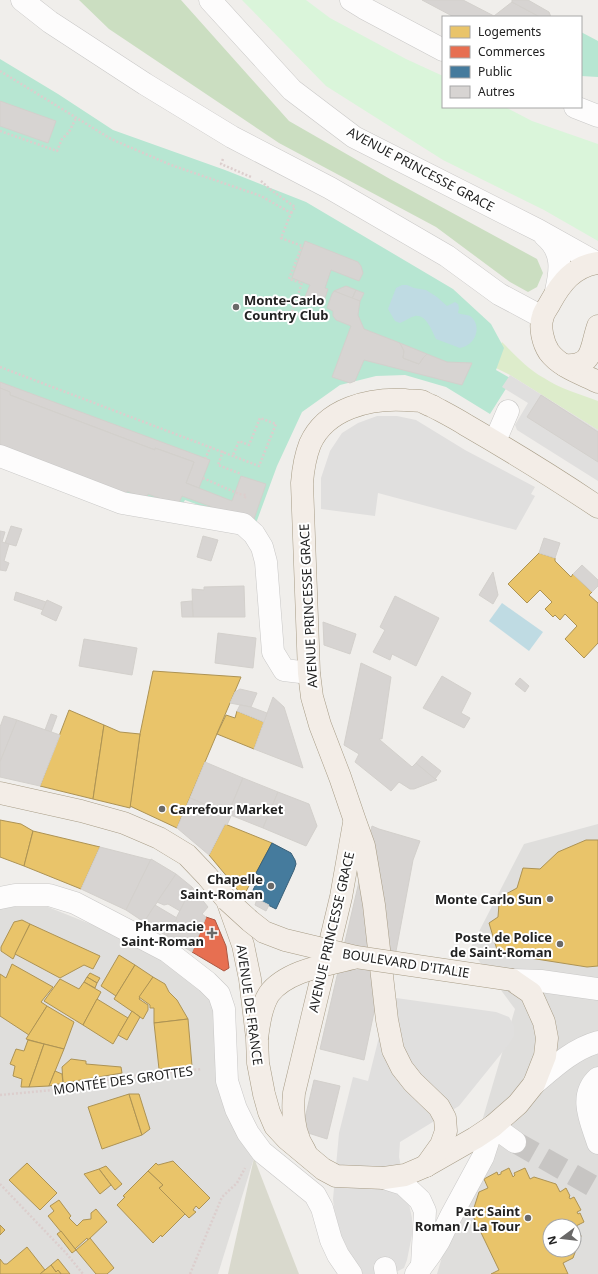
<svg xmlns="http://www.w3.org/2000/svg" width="598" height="1274" viewBox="0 0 598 1274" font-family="'Noto Sans',sans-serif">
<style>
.residential{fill:#dfdedc;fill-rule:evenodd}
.construction{fill:#d9d9cd}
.grass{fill:#ddeccb}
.forest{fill:#cbdec1}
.park{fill:#daf5da}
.pitch{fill:#b7e6d2}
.parking{fill:#e0dfde}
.water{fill:#bfdbe3}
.homes{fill:#e9c46a;stroke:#ad9354;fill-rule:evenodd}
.shops{fill:#e76f51;stroke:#ac5843}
.public{fill:#457b9d;stroke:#3a6078}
.building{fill:#d7d4d2;stroke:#d3d0cc}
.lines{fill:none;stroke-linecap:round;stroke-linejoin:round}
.minor-tunnel{stroke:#c7c5c3;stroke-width:22;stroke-dasharray:22 11;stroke-linecap:butt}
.minor-casing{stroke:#c9c8c7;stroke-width:23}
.major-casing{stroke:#a79c86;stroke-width:23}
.path{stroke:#dccecd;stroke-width:2.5;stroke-dasharray:2 2;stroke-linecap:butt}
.minor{stroke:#fdfcfc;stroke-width:22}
.major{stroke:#f3ede7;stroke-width:22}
.major-bridge-casing{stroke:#a79c86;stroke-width:23;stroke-linecap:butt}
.major-bridge{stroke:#f3ede7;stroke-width:22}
.poi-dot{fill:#6a6968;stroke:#fff;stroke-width:1.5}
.labels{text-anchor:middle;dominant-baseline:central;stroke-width:4;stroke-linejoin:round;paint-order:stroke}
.street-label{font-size:13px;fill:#222;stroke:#fff}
.poi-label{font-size:13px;font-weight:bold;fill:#222;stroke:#fff;text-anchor:end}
</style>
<rect width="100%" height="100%" fill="#f0eeeb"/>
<!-- residential -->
<g class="residential">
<path d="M598,824V1274H437L515,1009L470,949L524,844ZM550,1226H574V1250H550Z"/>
<polygon points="12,907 48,907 128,939 213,983 254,1158 218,1274 0,1274 0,909"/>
</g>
<!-- construction -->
<polygon class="construction" points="254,1158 299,1274 228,1274"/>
<!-- grass -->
<path class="grass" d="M502,342C515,355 527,369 544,378C560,389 580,394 598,401V430L510,375L490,365Z"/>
<!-- forest -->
<polygon class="forest" points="79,0 181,0 289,121 390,179 537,259 543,273 537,287 528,292 510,282 436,227 279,143 109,29"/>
<!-- park -->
<polygon class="park" points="242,0 306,0 330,18 406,59 443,76 443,107 505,107 532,121 598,144 598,241 544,210 443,160 326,86"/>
<!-- pitch -->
<g class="pitch">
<polygon points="581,32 598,41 598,77 581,76"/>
<polygon points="0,59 58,94 113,130 225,170 306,202 453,289 491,324 504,348 496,370 512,379 490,414 446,387 405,375 376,376 340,385 302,412 277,466 255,526 185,500 180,509 123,499 0,451"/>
</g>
<!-- parking -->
<g class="parking">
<polygon points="510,375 598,430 598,481 517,430 515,425 528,403 502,387"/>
<polygon points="377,416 397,416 416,420 465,450 535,487 531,494 535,496 516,530 378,493 375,516 321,509 321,478 330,451 342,433 358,423"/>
<polygon points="389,997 496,1012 509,1017 514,1026 514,1036 509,1044 459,1106 400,1142 399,1157 412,1218 412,1235 407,1260 404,1268 392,1274 363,1274 352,1263 343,1244 334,1208 333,1199 339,1133 353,1077 368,1081"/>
</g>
<!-- water -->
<g class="water">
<path d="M402,285H407L414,288L426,290L437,297L447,306L455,302L458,304L459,308L458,313C461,315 466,314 470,316C480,323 478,338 469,344C467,346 463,347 460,348L436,339C432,331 426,314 415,316C410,317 405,321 400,323L395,321L388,309L396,288Z"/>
<polygon points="502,603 543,632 529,651 489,621"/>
</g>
<!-- homes -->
<g class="homes">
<polygon points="539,553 555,558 555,561 571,577 573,574 592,592 589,595 598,603 598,643 584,658 565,639 577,626 565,614 560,620 555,615 553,617 545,609 552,602 540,590 527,603 508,584"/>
<polygon points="153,671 241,677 177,828 130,806 140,734"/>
<polygon points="69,710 104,725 93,799 40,786"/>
<polygon points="237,711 264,722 254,749 217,734 226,715 235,718"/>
<polygon points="104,725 120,732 140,734 130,808 93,799"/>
<polygon points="0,820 21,824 33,831 24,866 0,857"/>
<polygon points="225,824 272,843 243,897 229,879 209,855"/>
<polygon points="33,831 100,847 81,889 24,866"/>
<polygon points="586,840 598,840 598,966 587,967 498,953 489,923 498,917 499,904 506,894 517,888 523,868 540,869 558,852"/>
<polygon points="22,920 30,924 13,959 1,951 1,947 14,922"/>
<polygon points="30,924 100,956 93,969 84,965 60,978 15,954"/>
<polygon points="119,955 135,965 116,996 101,986"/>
<polygon points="12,964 53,987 41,1002 47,1006 29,1035 0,1016 0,974 6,978"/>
<polygon points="135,965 153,977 139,999 148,1005 148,1010 143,1019 114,999"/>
<polygon points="90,973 100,978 97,983 87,977"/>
<polygon points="87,977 97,983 95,988 84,982"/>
<polygon points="153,977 165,984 169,992 177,1000 188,1019 154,1023 154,1008 150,1008 150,1005 139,997"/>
<polygon points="60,979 79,989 84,982 101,992 83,1025 44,1001"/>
<polygon points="97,999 128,1018 113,1044 83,1025"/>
<polygon points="47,1006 74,1022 64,1049 44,1044 26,1039"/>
<polygon points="132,1011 140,1017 127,1040 118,1035"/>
<polygon points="188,1019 192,1066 159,1069 154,1023"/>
<polygon points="28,1040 44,1044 29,1087 21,1087 22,1079 13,1076 15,1066 10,1064 16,1049 24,1051"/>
<polygon points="44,1044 64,1049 49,1086 29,1087"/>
<polygon points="71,1059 86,1061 86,1064 121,1067 122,1073 63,1083 62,1067"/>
<polygon points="55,1071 62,1074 63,1083 49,1086"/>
<polygon points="129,1094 142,1135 102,1149 88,1107"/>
<polygon points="129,1094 139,1094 150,1129 142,1135"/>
<polygon points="173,1161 210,1198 199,1209 196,1206 193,1210 196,1212 189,1218 159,1188 163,1185 148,1171 156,1163 158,1165"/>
<polygon points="27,1163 57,1193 40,1210 9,1180"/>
<polygon points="106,1166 122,1184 115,1190 99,1169"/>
<path d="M509,1168L513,1177L515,1175L514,1173L525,1168L530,1179L534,1177L556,1184L560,1192L566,1188L570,1196L569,1197L570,1199L574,1197L581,1210L577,1212L578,1214L580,1213L584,1222L576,1226L581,1236L573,1258L563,1263L568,1274H491L499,1270L472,1214L479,1192L488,1188L484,1179L497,1172L498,1175L501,1174V1172ZM550,1226H574V1250H550Z"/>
<polygon points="99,1169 111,1185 100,1194 84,1174"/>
<polygon points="148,1171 163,1185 159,1188 185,1214 162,1237 161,1235 153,1243 117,1205 125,1197 123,1196"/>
<polygon points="59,1200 71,1216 69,1218 77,1226 83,1220 91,1219 91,1213 96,1209 107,1222 88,1240 87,1238 75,1249 48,1216 54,1211 50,1206"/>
<polygon points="0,1225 5,1230 0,1235"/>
<polygon points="61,1231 76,1250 72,1253 57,1234"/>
<polygon points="90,1238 114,1268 107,1274 96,1274 76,1250"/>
<polygon points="27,1247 45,1270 40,1274 0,1274 0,1259 4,1264 7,1264"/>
<polygon points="58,1259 70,1274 61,1274 58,1270 56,1272 51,1265"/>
<polygon points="51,1265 56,1272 58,1270 61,1274 40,1274"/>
</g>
<!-- shops -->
<polygon class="shops" points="206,917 215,920 226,946 229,968 224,971 192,952"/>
<!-- public -->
<polygon class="public" points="272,843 291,853 295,860 296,864 294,870 276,909 250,896 260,876 256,873"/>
<!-- building -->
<g class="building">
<polygon points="422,0 463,0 494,16 512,2 540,17 454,17"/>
<polygon points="512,0 528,0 549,12 551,17 540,17 512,2"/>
<polygon points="0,101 56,121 48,143 0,126"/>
<polygon points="305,241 358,262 361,266 363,273 359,281 331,270 325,288 328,289 323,304 305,297 310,285 292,278"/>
<polygon points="346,286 356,290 352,299 334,291"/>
<polygon points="356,290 364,293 360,301 352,299"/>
<polygon points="334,291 360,301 358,315 364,329 400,343 404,351 403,358 419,364 423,358 427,354 447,362 472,363 462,385 364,360 355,381 350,383 332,377 351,326 336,320 333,316 333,311 327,308 332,294"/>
<polygon points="400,343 427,354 423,358 419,364 403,358 404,351"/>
<polygon points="0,382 210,460 199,488 186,483 194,462 155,448 155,450 10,395 10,392 0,388"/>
<polygon points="0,388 10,392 10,395 155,450 155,448 194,462 186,483 232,501 241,476 266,484 253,522 182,496 178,505 148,494 146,499 127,491 125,496 2,449 2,446 0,445"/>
<polygon points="541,395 598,432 598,462 527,417"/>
<polygon points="11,526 22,529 16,546 5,543"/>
<polygon points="0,531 5,532 2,542 9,544 4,561 9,563 6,571 0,570"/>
<polygon points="203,536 218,540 211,561 197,557"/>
<polygon points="544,538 560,543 555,558 539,553"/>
<polygon points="582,565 598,580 598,586 592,592 573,574"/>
<polygon points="493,572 498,595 493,604 479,595"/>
<polygon points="244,586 245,617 193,617 192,589 204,590 204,587"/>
<polygon points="16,592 46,602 43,610 14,600"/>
<polygon points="395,596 439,618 416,666 392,654 390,660 373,652 385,630 380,627"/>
<polygon points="47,600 62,607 56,621 41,614"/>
<polygon points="192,601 193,617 182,617 181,602"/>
<polygon points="323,622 356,634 350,654 324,645"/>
<polygon points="218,633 256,638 253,668 215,663"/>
<polygon points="84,639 137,648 132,675 79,666"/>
<polygon points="361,663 391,677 382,739 380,738 380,740 412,767 416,763 437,780 414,789 410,789 399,782 391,791 355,762 359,754 344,745"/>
<polygon points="442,676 471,693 461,713 470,718 464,728 423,708"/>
<polygon points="520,678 529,686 525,692 515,684"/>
<polygon points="240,689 257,693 251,707 230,703 235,692"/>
<polygon points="273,697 284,707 303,768 254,749"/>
<polygon points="240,705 251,707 267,713 264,722 237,711"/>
<polygon points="51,714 57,716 51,732 45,730"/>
<polygon points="4,716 17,720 0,762 0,727"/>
<polygon points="17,720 60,735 40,786 0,777 0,762"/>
<polygon points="422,756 441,771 435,779 416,763"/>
<polygon points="205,762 243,778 228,814 190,798"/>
<polygon points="243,778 278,792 263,828 228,814"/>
<polygon points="278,792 309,804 317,826 306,846 263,828"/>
<polygon points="190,798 231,816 227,825 225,824 209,855 177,828"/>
<polygon points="372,826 379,829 420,841 413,860 391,978 377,998 364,1060 320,1049"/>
<polygon points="100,847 151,860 126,910 81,889"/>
<polygon points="151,859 176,874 144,922 126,910"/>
<polygon points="176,874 192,887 180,911 168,904 164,905 157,902"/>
<polygon points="192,887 208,907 202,914 206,917 192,952 167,936"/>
<polygon points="257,899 269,905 266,911 255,905"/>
<polygon points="155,905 177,918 167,936 144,922"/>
<polygon points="314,1080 340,1086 327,1139 302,1131"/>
</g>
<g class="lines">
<!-- minor-tunnel -->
<polyline class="minor-tunnel" points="515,1142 598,1189"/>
<!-- minor casing -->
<g class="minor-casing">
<g id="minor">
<polyline points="22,0 50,22 145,84 232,137 330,188 447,256 499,294 542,317"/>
<polyline points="210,0 292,90 354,137 538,230 597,263"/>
<polyline points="351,0 364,8 443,50"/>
<polyline points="575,107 598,116"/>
<path d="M545,236C563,251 561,270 556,291"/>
<polyline points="495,441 508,411"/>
<polyline points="0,456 122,503 243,524 254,534 262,547 266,562 273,652 284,670 309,673"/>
<polyline points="0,898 15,895 49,895 75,903 167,951 207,982 219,994 224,1009 227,1081 236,1109 248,1133 262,1152 315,1195 322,1208 331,1240 338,1255 351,1274"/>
<polyline points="512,980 541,981 598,989"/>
<path d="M598,1078C578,1096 591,1121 598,1143"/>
<path d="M534,1084C554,1067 573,1049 598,1042"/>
<polyline points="384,1178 403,1184 420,1200 425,1211 422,1265"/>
<polyline points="385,1268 386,1274"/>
<polyline points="416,1274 430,1255 439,1241 451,1216 483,1157 493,1126 515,1142"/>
</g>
</g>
<!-- major casing -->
<g class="major-casing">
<g id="major">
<path d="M597,263C573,267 561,283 550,303C548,307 544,312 543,316C539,327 543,343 549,352C560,367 582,374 598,382"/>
<path d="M564,365C594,367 590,349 598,326"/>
<polyline points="0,793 81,811 124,823 159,838 187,855 207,876 227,900 243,945 250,979 257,1038 258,1063 264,1094 269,1112 275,1126 287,1139 323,1169 336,1176 384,1178 405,1175 426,1166 475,1138 493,1126 518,1104 534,1084 545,1056 547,1038 544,1022 531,993 512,980"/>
<path d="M305,1151C293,1133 292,1113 294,1093L341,897L354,823"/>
<path d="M426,1166L441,1145L446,1131L445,1118L439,1107L413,1082L402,1068L393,1050L387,1020L374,905L364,846L355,821L340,777L320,725L312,697L309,673L302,483C303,470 305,457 310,444C326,408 370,398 405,400C410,401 416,400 421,401C424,402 428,405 432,406C443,412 455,418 466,425C511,451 555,478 598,507"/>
</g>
</g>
<!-- path -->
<g class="path">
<polyline points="0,71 111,139 171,165 261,196 291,213 281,238 302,246 289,279 302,283 292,312 313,319"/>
<polyline points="0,131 57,151 62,139 69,132 76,118"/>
<polyline points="223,159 221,164 251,177"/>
<polyline points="261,181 271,190 295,207 291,213"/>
<polyline points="0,367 259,466 276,424 260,418 249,445 239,441 233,455"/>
<polyline points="223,451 218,465 241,474"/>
<polyline points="205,459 211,446"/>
<polyline points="203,478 239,494 246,495 244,500"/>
<polyline points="0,1095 53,1090 123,1077 202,1069"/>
<polyline points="0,1184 66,1253 83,1274"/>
<polyline points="190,1274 222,1197 237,1183 245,1168"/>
</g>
<!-- minor -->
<use href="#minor" class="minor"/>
<!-- major -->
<use href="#major" class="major"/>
<!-- major-bridge casing -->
<g class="major-bridge-casing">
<g id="major-bridge">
<polyline points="227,900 250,921 264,932 285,940 356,957 512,980"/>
<path d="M257,1038C259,1024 261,1007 269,994C286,971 326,965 353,958"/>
</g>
</g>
<!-- major-bridge -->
<use href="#major-bridge" class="major-bridge"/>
</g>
<!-- markers -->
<g class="poi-dot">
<circle cx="236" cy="307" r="4"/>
<circle cx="162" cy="809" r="4"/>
<circle cx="271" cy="886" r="4"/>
<circle cx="550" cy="899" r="4"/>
<path d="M210 927h4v4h4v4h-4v4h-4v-4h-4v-4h4z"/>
<circle cx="560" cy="944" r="4"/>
<circle cx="528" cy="1218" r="4"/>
</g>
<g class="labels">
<!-- street labels -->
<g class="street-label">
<text transform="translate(421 169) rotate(28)">AVENUE PRINCESSE GRACE</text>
<text transform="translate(308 606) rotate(-93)">AVENUE PRINCESSE GRACE</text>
<text transform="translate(331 932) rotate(-77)">AVENUE PRINCESSE GRACE</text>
<text transform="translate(406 963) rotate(9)">BOULEVARD D'ITALIE</text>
<text transform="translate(250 1005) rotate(82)">AVENUE DE FRANCE</text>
<text transform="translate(123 1080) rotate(-8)">MONTÉE DES GROTTES</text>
</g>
<!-- poi labels -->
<g class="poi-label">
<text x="244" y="300" text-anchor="start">Monte-Carlo<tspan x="244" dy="15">Country Club</tspan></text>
<text x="170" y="809" text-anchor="start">Carrefour Market</text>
<text x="263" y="879">Chapelle<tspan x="263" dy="15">Saint-Roman</tspan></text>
<text x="542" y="899">Monte Carlo Sun</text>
<text x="204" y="926">Pharmacie<tspan x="204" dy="15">Saint-Roman</tspan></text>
<text x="552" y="937">Poste de Police<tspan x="552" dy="15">de Saint-Roman</tspan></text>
<text x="520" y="1211">Parc Saint<tspan x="520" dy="15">Roman / La Tour</tspan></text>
</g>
</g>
<!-- legend -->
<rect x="442" y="16" width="140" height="92" fill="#ffffff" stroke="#a7a7a7"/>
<rect x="450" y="26" width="20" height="12" fill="#e9c46a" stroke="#a7a7a7"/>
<text x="478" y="36" font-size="12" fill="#222222">Logements</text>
<rect x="450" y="46" width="20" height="12" fill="#e76f51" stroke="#a7a7a7"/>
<text x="478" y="56" font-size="12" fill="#222222">Commerces</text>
<rect x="450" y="66" width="20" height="12" fill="#457b9d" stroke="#a7a7a7"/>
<text x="478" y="76" font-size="12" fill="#222222">Public</text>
<rect x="450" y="86" width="20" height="12" fill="#d7d4d2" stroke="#a7a7a7"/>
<text x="478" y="96" font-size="12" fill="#222222">Autres</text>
<!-- north arrow -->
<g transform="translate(562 1238) rotate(255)"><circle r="19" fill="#ffffff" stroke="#a7a7a7"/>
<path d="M0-3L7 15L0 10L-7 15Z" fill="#6a6968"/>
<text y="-6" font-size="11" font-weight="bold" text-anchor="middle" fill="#222222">N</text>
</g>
</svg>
